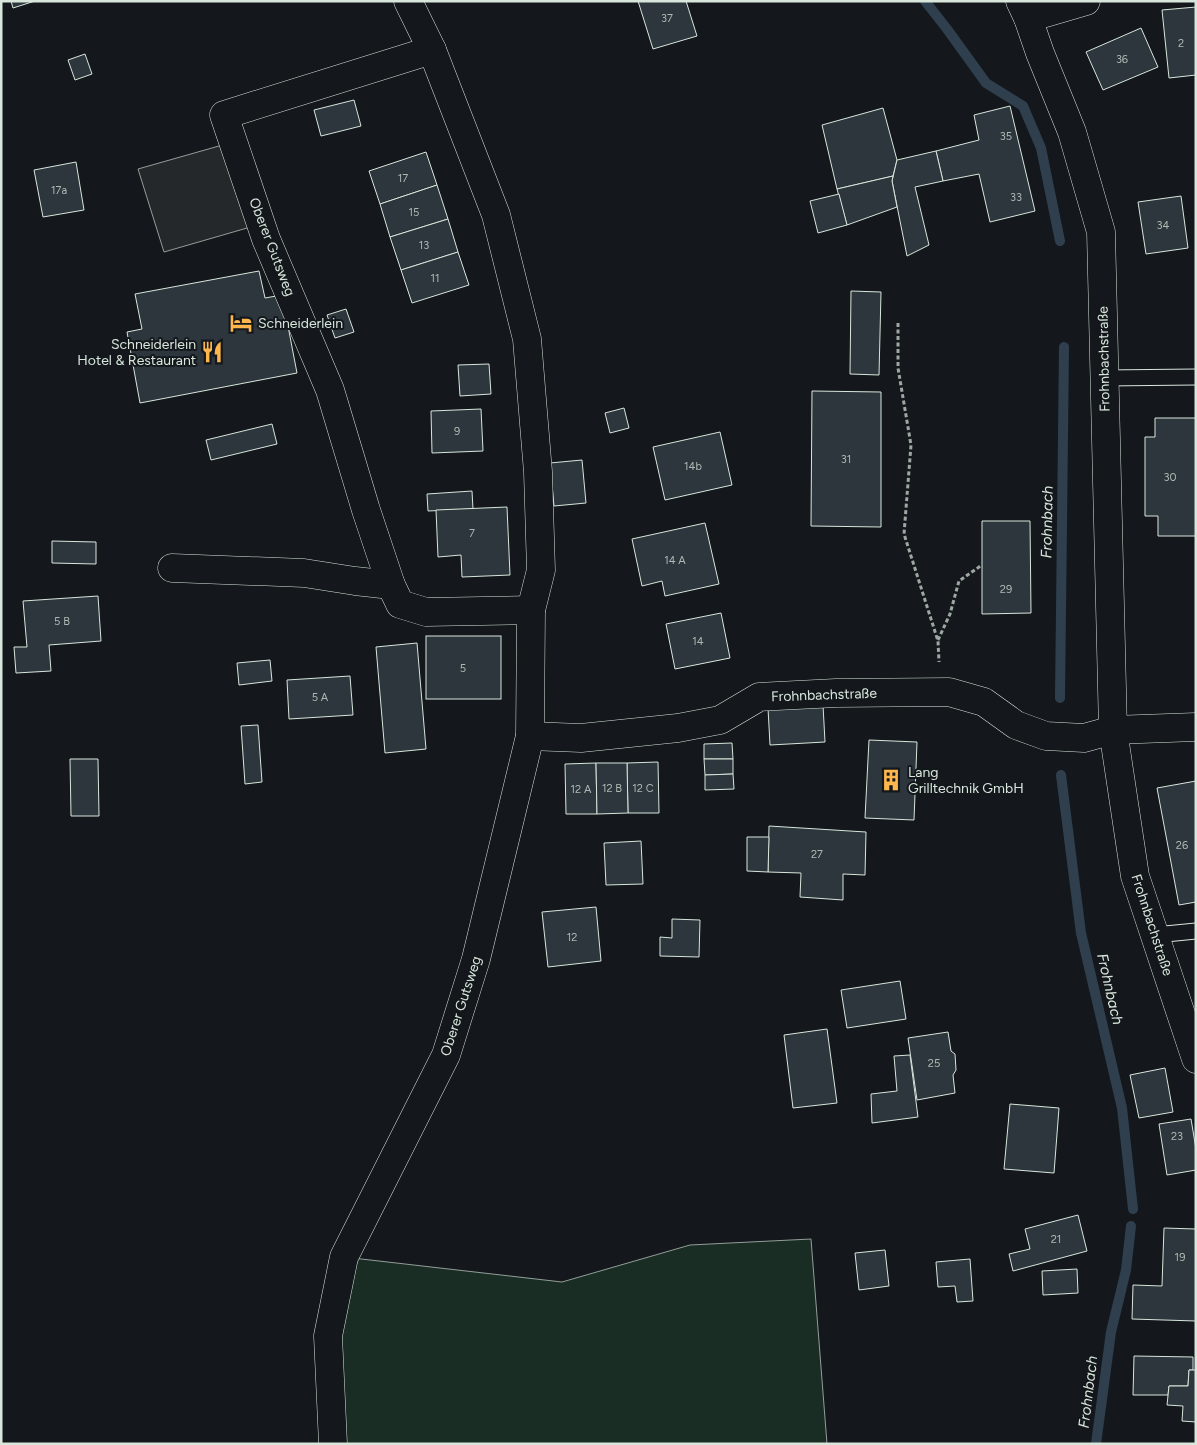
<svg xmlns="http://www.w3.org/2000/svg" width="1197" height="1445" viewBox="0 0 1197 1445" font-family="Figtree,sans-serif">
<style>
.green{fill:#1a2d24;stroke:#939e99}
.parking{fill:#24282b;stroke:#939e99}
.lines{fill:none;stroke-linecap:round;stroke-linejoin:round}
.stream{stroke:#2f3f4d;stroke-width:10}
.building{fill:#2c363c;stroke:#d8e6dc}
.service-casing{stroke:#d8e6dc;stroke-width:17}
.minor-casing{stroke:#d8e6dc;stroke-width:29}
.tertiary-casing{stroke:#d8e6dc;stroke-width:29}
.path{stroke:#9da8a2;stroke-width:3;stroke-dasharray:4 2.5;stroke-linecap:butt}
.service{stroke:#14181c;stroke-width:15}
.minor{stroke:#14181c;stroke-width:28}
.tertiary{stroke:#14181c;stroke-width:28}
.labels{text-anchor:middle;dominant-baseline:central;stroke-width:4;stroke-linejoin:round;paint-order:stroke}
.number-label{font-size:11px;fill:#adbab4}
.street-label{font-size:14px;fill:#d8e6dc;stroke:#14181c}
.poi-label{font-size:14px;fill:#d8e6dc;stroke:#14181c;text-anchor:start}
.water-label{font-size:15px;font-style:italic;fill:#d8e6dc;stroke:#14181c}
</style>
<rect width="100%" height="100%" fill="#14181c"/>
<!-- green -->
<polygon class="green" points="811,1239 827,1444 333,1444 344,1257 562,1282 690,1245"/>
<!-- parking -->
<polygon class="parking" points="233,142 261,224 164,252 138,169"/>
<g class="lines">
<!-- stream -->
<g class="stream">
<polyline points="925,1 947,29 986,83 1023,106 1041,148 1060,241"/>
<polyline points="1060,698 1064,347"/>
<polyline points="1061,775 1081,933 1122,1108 1133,1209"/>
<polyline points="1096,1444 1111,1332 1126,1270 1131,1226"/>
</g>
</g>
<!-- building -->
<g class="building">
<polygon points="11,1 35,1 13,8"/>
<polygon points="638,1 686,1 697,36 653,49"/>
<polygon points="1196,7 1196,75 1169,78 1162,10"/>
<polygon points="1141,28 1158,67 1103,90 1086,52"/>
<polygon points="85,54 92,74 75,80 68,60"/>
<polygon points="354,100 361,126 321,136 314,110"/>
<polygon points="1010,106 1035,211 990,222 979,174 943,181 936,151 979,140 974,115"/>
<polygon points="883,108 897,160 893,176 837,189 822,125"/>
<polygon points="936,151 943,181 915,187 929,245 907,256 892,181 897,160"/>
<polygon points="426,152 437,185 380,204 369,171"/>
<polygon points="76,162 84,210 43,217 34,170"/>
<polygon points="893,176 892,181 897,207 847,225 837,189"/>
<polygon points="437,185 448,219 390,237 380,204"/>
<polygon points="839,194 847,225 818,233 810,201"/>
<polygon points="1181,196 1188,248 1146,254 1138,202"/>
<polygon points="448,219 458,252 401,270 390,237"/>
<polygon points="458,252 469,285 412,303 401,270"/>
<polygon points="259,271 265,298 282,295 297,373 140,403 127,332 142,329 135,294"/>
<polygon points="851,291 881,292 879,375 850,374"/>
<polygon points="346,309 354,332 335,338 327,315"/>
<polygon points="489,364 491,394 460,396 458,365"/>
<polygon points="812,391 881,392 881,527 811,526"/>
<polygon points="624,408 629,428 610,433 605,413"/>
<polygon points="481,409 483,451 432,453 431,411"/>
<polygon points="1155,418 1196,418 1196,536 1158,536 1158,516 1145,516 1145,437 1155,437"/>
<polygon points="272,424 277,444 211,460 206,440"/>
<polygon points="720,432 732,485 665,500 653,447"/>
<polygon points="582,460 586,503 554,506 550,463"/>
<polygon points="472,491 473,509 428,511 427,494"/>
<polygon points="507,507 510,575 462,577 461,555 438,557 436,510"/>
<polygon points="982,521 1030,521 1031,613 982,614"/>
<polygon points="705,523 719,584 665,596 662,581 642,586 632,539"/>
<polygon points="52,541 96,542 96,564 52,563"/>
<polygon points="98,596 101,641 49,645 51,671 16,673 14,647 27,647 23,601"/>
<polygon points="721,613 730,658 675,669 666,624"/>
<rect x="426" y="636" width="75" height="63"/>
<polygon points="417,643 426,749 385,753 376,647"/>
<polygon points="270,660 272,681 239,685 237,663"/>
<polygon points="350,676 353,715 289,719 287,680"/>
<polygon points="823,705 825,742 770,745 768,708"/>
<polygon points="258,725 262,782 245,784 241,726"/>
<polygon points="869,740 917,742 914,820 865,818"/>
<polygon points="732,743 733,759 704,759 704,744"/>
<polygon points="70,759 98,759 99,816 71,816"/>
<polygon points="704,759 733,759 733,774 705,775"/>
<polygon points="658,762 659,813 628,813 627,763"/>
<polygon points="596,763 597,814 566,814 565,764"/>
<polygon points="596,763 627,763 628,813 597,814"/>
<polygon points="733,774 734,789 705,790 705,775"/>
<polygon points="1196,781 1196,902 1179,905 1157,788"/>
<polygon points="769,826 866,832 865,875 843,874 843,900 800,897 801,873 768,872"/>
<polygon points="747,837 769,837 768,872 747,871"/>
<polygon points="641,841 643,884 606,885 604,843"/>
<polygon points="596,907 601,961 548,967 542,912"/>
<polygon points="672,919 700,920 699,957 660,956 660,937 672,938"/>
<polygon points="900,981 906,1019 847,1028 841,990"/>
<polygon points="827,1029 837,1103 793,1108 784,1035"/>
<polygon points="948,1032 951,1051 955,1054 956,1070 953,1075 955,1093 917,1100 908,1038"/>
<polygon points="910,1055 918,1117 872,1123 871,1094 897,1091 894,1056"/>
<polygon points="1165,1068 1173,1112 1139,1118 1130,1075"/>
<polygon points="1010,1104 1059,1108 1054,1173 1004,1169"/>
<polygon points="1191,1119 1196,1149 1196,1170 1167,1175 1159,1124"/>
<polygon points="1078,1215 1087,1251 1013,1271 1009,1254 1030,1249 1025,1229"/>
<polygon points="1164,1228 1196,1229 1196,1321 1132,1319 1133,1285 1162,1286"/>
<polygon points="885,1250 889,1286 859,1290 855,1253"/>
<polygon points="970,1259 973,1301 957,1302 955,1286 938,1287 936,1262"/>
<polygon points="1077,1269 1078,1293 1043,1295 1042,1271"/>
<polygon points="1134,1356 1193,1357 1193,1370 1189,1370 1188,1386 1169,1386 1168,1395 1133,1395"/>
<polygon points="1189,1370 1196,1370 1196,1422 1182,1421 1183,1406 1167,1405 1169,1386 1188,1386"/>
</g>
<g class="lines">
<!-- service casing -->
<g class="service-casing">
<g id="service">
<polyline points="1104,378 1196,377"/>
<polyline points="1155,935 1196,931"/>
</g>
</g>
<!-- minor casing -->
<g class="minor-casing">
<g id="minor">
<polyline points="1028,18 1086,1"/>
<polyline points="432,50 224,115 266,239 330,390 366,510 391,585 400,604 426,612 531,610"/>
<polyline points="172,568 304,573 355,581 391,585"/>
<polyline points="530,736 581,738 678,728 720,720 759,697 836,693 949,692 984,702 1016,725 1046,736 1084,738 1113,730 1196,727"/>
<polyline points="333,1444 328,1336 344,1257 446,1055 476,959 530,736 531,610 541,570 538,472 527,339 496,215 432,50 408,1"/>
</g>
</g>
<!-- tertiary casing -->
<g class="tertiary-casing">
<polyline id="tertiary" points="1020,1 1028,18 1040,53 1072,132 1101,232 1113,730 1135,876 1196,1059"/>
</g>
<!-- path -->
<g class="path">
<polyline points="898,323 898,368 911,445 904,534 938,641 939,662"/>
<polyline points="938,640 950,614 959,581 982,565"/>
</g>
<!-- service -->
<use href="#service" class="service"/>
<!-- minor -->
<use href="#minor" class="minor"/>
<!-- tertiary -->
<use href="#tertiary" class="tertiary"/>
</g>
<!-- icons -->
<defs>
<g id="hotel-bare" transform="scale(1.725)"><path d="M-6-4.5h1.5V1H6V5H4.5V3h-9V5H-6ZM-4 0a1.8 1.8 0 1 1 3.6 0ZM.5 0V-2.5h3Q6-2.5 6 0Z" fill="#ffb74d" stroke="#14181c" stroke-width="2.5" paint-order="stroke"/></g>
<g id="restaurant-bare" transform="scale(1.725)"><path d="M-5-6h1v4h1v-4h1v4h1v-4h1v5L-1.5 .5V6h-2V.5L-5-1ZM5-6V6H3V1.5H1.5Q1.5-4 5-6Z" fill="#ffb74d" stroke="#14181c" stroke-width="2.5" paint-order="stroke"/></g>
<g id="building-bare" transform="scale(1.725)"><path d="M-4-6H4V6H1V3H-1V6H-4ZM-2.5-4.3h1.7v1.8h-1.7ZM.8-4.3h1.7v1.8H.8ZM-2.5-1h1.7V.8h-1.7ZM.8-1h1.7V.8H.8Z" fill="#ffb74d" stroke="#14181c" stroke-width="2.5" paint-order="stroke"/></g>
</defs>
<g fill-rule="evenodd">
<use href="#hotel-bare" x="241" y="323"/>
<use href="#restaurant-bare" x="212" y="352"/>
<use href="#building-bare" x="891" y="780"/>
</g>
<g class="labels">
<!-- number labels -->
<g class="number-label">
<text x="667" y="18">37</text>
<text x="1181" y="43">2</text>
<text x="1122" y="59">36</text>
<text x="1006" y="136">35</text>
<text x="403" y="178">17</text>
<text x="59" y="190">17a</text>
<text x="1016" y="197">33</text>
<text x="414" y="212">15</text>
<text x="1163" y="225">34</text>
<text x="424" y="245">13</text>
<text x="435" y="278">11</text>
<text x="457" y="431">9</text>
<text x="846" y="459">31</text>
<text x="693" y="466">14b</text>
<text x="1170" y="477">30</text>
<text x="472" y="533">7</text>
<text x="675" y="560">14 A</text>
<text x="1006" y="589">29</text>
<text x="62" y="621">5 B</text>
<text x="698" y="641">14</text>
<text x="463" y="668">5</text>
<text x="320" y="697">5 A</text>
<text x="612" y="788">12 B</text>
<text x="643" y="788">12 C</text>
<text x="581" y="789">12 A</text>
<text x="1182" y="845">26</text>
<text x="817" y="854">27</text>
<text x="572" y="937">12</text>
<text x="934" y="1063">25</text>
<text x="1177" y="1136">23</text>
<text x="1056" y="1239">21</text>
<text x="1180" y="1257">19</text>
</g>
<!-- street labels -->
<g class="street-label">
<text transform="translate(272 247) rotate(69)">Oberer Gutsweg</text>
<text transform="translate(1104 359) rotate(-91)">Frohnbachstraße</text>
<text transform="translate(824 695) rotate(-2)">Frohnbachstraße</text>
<text transform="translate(1152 925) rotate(72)">Frohnbachstraße</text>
<text transform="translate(461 1006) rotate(-72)">Oberer Gutsweg</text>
</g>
<!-- poi labels -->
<g class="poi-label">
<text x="258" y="323">Schneiderlein</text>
<text x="196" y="344" text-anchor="end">Schneiderlein<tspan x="196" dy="16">Hotel &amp; Restaurant</tspan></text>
<text x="908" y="772">Lang<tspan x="908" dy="16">Grilltechnik GmbH</tspan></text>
</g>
<!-- water labels -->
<g class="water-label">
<text transform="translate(1047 522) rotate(-89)">Frohnbach</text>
<text transform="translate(1110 989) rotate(77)">Frohnbach</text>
<text transform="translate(1088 1392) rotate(-83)">Frohnbach</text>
</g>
</g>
<!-- border -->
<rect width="1197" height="1445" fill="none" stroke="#d8e6dc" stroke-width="5"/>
</svg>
